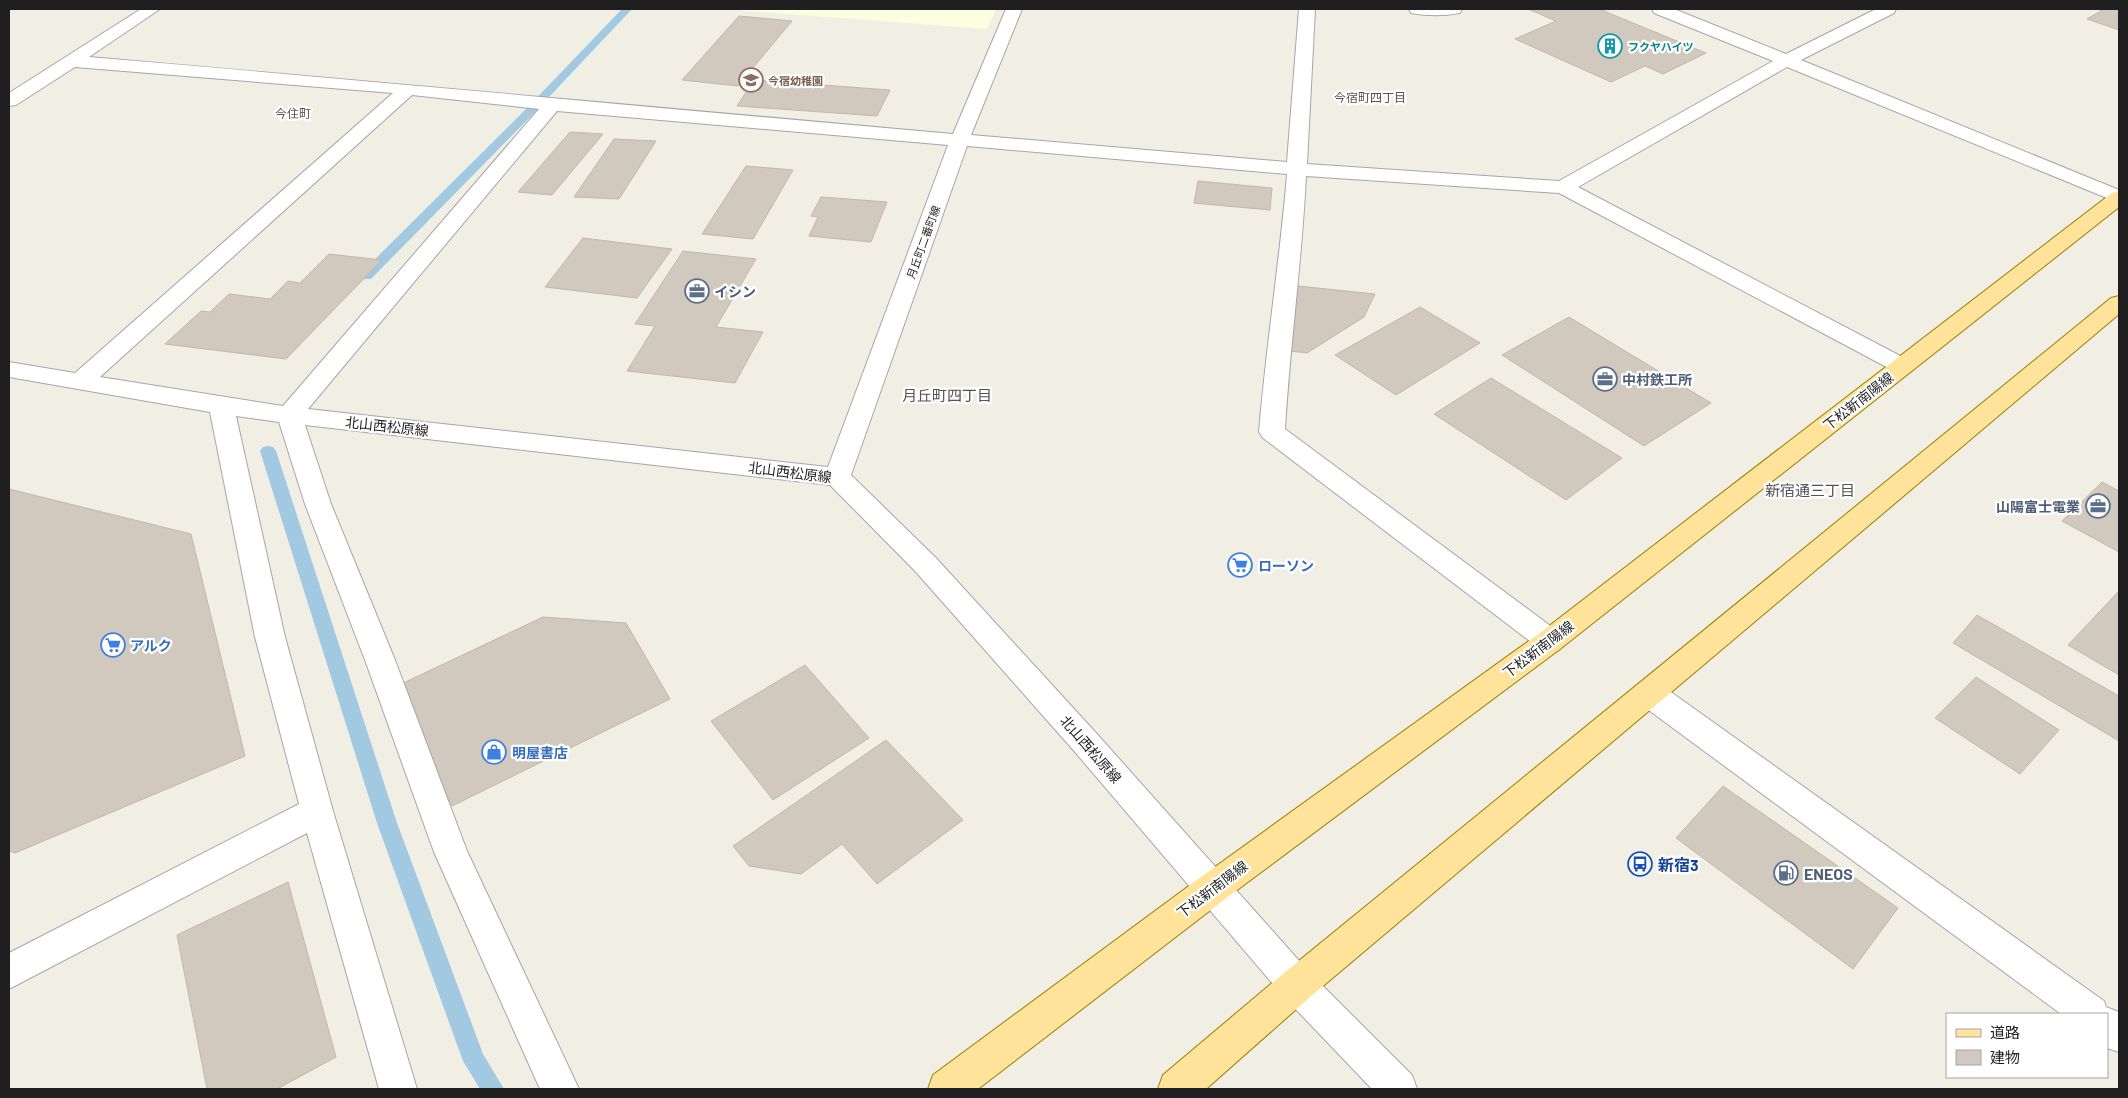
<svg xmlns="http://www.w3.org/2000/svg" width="2128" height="1098" viewBox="0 0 2128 1098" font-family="Barlow,'Noto Sans JP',sans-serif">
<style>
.education{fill:#faffdf}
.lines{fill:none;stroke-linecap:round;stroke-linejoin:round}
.stream{fill:#a1c9e2;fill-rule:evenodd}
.building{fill:#d1c9bd;stroke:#c4b7a5}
.minor-casing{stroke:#a6a6a6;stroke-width:2}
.major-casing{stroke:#9a7e00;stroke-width:2}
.minor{fill:#fff;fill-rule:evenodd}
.major{fill:#ffe39b;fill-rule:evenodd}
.labels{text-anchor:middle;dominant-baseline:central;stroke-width:4.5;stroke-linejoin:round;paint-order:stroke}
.far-culture-label{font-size:11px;font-weight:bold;fill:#0d838f;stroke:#fff;text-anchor:start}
.far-education-label{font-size:11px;font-weight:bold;fill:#785e54;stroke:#fff;text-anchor:start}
.far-street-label{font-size:11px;fill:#1f1f1f;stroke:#fff}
.far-neighbourhood-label{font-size:12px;fill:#525252;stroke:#fff}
.service-label{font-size:14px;font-weight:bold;fill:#4e5e75;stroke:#fff;text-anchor:start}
.street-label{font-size:14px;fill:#1f1f1f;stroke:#fff}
.shop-label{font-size:14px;font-weight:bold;fill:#366cbe;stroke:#fff;text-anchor:start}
.neighbourhood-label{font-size:15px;fill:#525252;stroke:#fff}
.near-transit-label{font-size:16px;font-weight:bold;fill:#164399;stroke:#fff;text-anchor:start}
.near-service-label{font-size:16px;font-weight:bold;fill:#4e5e75;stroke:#fff;text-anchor:start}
</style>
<rect width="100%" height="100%" fill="#f1eee4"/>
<!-- education -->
<polygon class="education" points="721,9 996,9 987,29"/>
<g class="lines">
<!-- stream -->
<g class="stream">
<polygon points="622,9 632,9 532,115 371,279 361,279 360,276 361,273 524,111"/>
<polygon points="268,446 273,447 276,451 397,823 483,1054 504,1089 480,1089 463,1061 377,823 260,451 263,447"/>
</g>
</g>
<!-- building -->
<g class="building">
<polygon points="1528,9 1599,9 1706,53 1663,74 1645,66 1611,82 1515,39 1556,21"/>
<polygon points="2104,9 2119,9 2119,30 2087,19"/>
<polygon points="739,16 792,21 738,86 682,80"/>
<polygon points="754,80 890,90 877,116 737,106"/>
<polygon points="570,132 603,134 552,195 518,192"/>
<polygon points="614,139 656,141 619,199 574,197"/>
<polygon points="746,166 793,170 753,239 702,234"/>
<polygon points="1198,181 1272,188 1270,210 1194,203"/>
<polygon points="821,197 887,202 871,242 809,236 818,217 811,216"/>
<polygon points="583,238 672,249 637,298 545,287"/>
<polygon points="683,251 756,259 716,327 763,332 735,383 627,371 655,326 635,324"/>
<polygon points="329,254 382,260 286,359 165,344 201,311 210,312 229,294 270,299 288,281 300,283"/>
<polygon points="1288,285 1375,294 1364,317 1307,353 1280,350"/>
<polygon points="1420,307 1480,343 1396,395 1335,355"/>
<polygon points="1569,317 1711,403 1644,446 1502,355"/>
<polygon points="1491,378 1622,458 1566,500 1434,414"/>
<polygon points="2102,482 2119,491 2119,552 2062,521"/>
<polygon points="9,489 191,534 245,756 15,853 9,851"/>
<polygon points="2119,591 2119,675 2068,645"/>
<polygon points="1977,615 2119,696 2119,741 1953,643"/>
<polygon points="543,617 626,623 670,699 452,806 397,686"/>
<polygon points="805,665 869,738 773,800 711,721"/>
<polygon points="1976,677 2059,730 2020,774 1935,718"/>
<polygon points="886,740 963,820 877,884 842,844 801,874 749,866 733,846"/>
<polygon points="1723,786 1898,908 1853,969 1676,838"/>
<polygon points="288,882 336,1057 277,1089 207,1089 177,935"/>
</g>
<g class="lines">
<!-- minor casing -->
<g class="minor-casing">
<g id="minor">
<path d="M141,9H160L89,57C377,81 665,109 953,134L1006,9H1022L971,135L1287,162L1299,9H1315L1307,164L1559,181L1773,61L1654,13L1652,9H1674L1786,54L1876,9H1896L1894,13L1801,60L2119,190V203L1787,67L1578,187L1910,361L1914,366L1910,371L1902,374L1894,371L1559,193L1306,176C1302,260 1290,344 1285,429L1560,633L1565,641L1560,649L1550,652L1540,649L1263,438L1259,432C1266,346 1280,260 1287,174L967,146L851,475L936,558L1097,734L1310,973L1412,1075L1417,1089H1372L1284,997L1075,752L916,572L830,485L305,425L331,504L395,660L467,851L579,1089H540L434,852L365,660L305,504L279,422L236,416L285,637L333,811L417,1089H379L307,833L9,989V953L299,804L255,637L210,412L9,377V362L75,373L393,93L75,67L16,105L9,106V93ZM412,95L539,109L283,406L100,377ZM557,111L948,145L828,467L308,409Z"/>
<path d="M1409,9H1462L1460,13C1444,16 1427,16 1411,13Z"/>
<polygon points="1650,682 1661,685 2104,1001 2106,1007 2119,1012 2119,1052 2107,1048 2107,1014 2061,1014 1639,703 1635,694 1639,685"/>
</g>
</g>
<!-- major casing -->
<g class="major-casing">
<g id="major">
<polygon points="2119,191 2119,207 1560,649 1225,899 978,1089 928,1089 933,1075 1201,877 1540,633 2112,193"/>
<polygon points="2119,296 2119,314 1310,997 1206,1089 1158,1089 1163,1075 1284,973 2111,298"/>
</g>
</g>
<!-- minor -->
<use href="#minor" class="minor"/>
<!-- major -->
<use href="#major" class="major"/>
</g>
<!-- icons -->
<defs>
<g id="building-ring" transform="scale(1.25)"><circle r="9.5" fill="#fff" stroke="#0f9aa8" stroke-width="1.5"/><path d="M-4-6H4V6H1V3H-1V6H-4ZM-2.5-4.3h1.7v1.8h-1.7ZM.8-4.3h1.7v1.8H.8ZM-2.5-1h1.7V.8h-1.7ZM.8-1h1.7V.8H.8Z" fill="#0f9aa8"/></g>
<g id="school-ring" transform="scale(1.25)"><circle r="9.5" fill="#fff" stroke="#8d6e63" stroke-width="1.5"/><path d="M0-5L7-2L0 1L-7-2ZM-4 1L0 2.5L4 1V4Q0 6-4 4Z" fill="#8d6e63"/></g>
<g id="office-ring" transform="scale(1.25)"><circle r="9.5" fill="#fff" stroke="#5c6f8a" stroke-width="1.5"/><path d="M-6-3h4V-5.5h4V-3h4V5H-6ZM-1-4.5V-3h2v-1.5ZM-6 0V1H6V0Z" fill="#5c6f8a"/></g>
<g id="supermarket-ring" transform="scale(1.25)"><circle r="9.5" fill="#fff" stroke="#3f7fe0" stroke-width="1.5"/><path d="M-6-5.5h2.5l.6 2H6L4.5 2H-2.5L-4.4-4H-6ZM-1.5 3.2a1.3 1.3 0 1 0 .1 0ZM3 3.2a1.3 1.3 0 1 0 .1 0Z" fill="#3f7fe0"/></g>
<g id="shop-ring" transform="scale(1.25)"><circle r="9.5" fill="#fff" stroke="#3f7fe0" stroke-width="1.5"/><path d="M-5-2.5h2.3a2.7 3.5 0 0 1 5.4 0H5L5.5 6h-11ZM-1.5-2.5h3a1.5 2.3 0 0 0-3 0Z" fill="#3f7fe0"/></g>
<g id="bus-ring" transform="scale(1.25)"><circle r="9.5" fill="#fff" stroke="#1a4fb4" stroke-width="1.5"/><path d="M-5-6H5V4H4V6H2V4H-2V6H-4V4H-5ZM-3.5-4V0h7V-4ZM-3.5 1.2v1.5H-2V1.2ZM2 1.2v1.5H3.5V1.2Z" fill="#1a4fb4"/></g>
<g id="fuel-ring" transform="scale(1.25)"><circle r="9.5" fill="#fff" stroke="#5c6f8a" stroke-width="1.5"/><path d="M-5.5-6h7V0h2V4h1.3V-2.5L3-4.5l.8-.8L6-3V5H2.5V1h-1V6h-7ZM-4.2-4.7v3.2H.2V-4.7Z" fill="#5c6f8a"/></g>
</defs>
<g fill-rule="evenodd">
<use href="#building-ring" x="1610" y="46"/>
<use href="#school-ring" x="751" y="80"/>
<use href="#office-ring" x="697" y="291"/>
<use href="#office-ring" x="1605" y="379"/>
<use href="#office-ring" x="2098" y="506"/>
<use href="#supermarket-ring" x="1240" y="565"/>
<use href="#supermarket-ring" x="113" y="645"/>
<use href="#shop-ring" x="494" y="752"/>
<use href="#bus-ring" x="1640" y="864"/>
<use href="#fuel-ring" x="1786" y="873"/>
</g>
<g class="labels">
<!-- far-culture labels -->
<g class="far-culture-label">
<text x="1628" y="46">フクヤハイツ</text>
</g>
<!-- far-education labels -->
<g class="far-education-label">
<text x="768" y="80">今宿幼稚園</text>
</g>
<!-- far-street labels -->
<g class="far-street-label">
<text transform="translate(923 242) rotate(-70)">月丘町二番町線</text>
</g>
<!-- far-neighbourhood labels -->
<g class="far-neighbourhood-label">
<text x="1370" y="97">今宿町四丁目</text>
<text x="293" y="113">今住町</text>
</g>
<!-- service labels -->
<g class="service-label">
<text x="714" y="291">イシン</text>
<text x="1622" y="379">中村鉄工所</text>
<text x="2080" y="506" text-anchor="end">山陽富士電業</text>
</g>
<!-- street labels -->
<g class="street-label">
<text transform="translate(1858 401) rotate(-38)">下松新南陽線</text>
<text transform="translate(387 426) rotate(6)">北山西松原線</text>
<text transform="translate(790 472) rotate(7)">北山西松原線</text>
<text transform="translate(1538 649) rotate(-37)">下松新南陽線</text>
<text transform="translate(1091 749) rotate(49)">北山西松原線</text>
<text transform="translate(1212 889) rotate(-37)">下松新南陽線</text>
</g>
<!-- shop labels -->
<g class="shop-label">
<text x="1258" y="565">ローソン</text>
<text x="130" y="645">アルク</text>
<text x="512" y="752">明屋書店</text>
</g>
<!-- neighbourhood labels -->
<g class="neighbourhood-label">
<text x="947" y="395">月丘町四丁目</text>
<text x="1810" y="490">新宿通三丁目</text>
</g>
<!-- near-transit labels -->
<g class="near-transit-label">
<text x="1658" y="864">新宿3</text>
</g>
<!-- near-service labels -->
<g class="near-service-label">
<text x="1804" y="873">ENEOS</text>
</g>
</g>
<!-- border -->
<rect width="2128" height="1098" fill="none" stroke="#1f1f1f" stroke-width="20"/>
<!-- legend -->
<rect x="1946" y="1013" width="162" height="65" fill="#ffffff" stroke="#a5a5a5"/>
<rect x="1956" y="1029" width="25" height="8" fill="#ffe39b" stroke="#a5a5a5"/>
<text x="1990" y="1038" font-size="15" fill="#1f1f1f">道路</text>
<rect x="1956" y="1050" width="25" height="15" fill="#d1c9bd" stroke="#a5a5a5"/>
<text x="1990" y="1063" font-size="15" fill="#1f1f1f">建物</text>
</svg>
